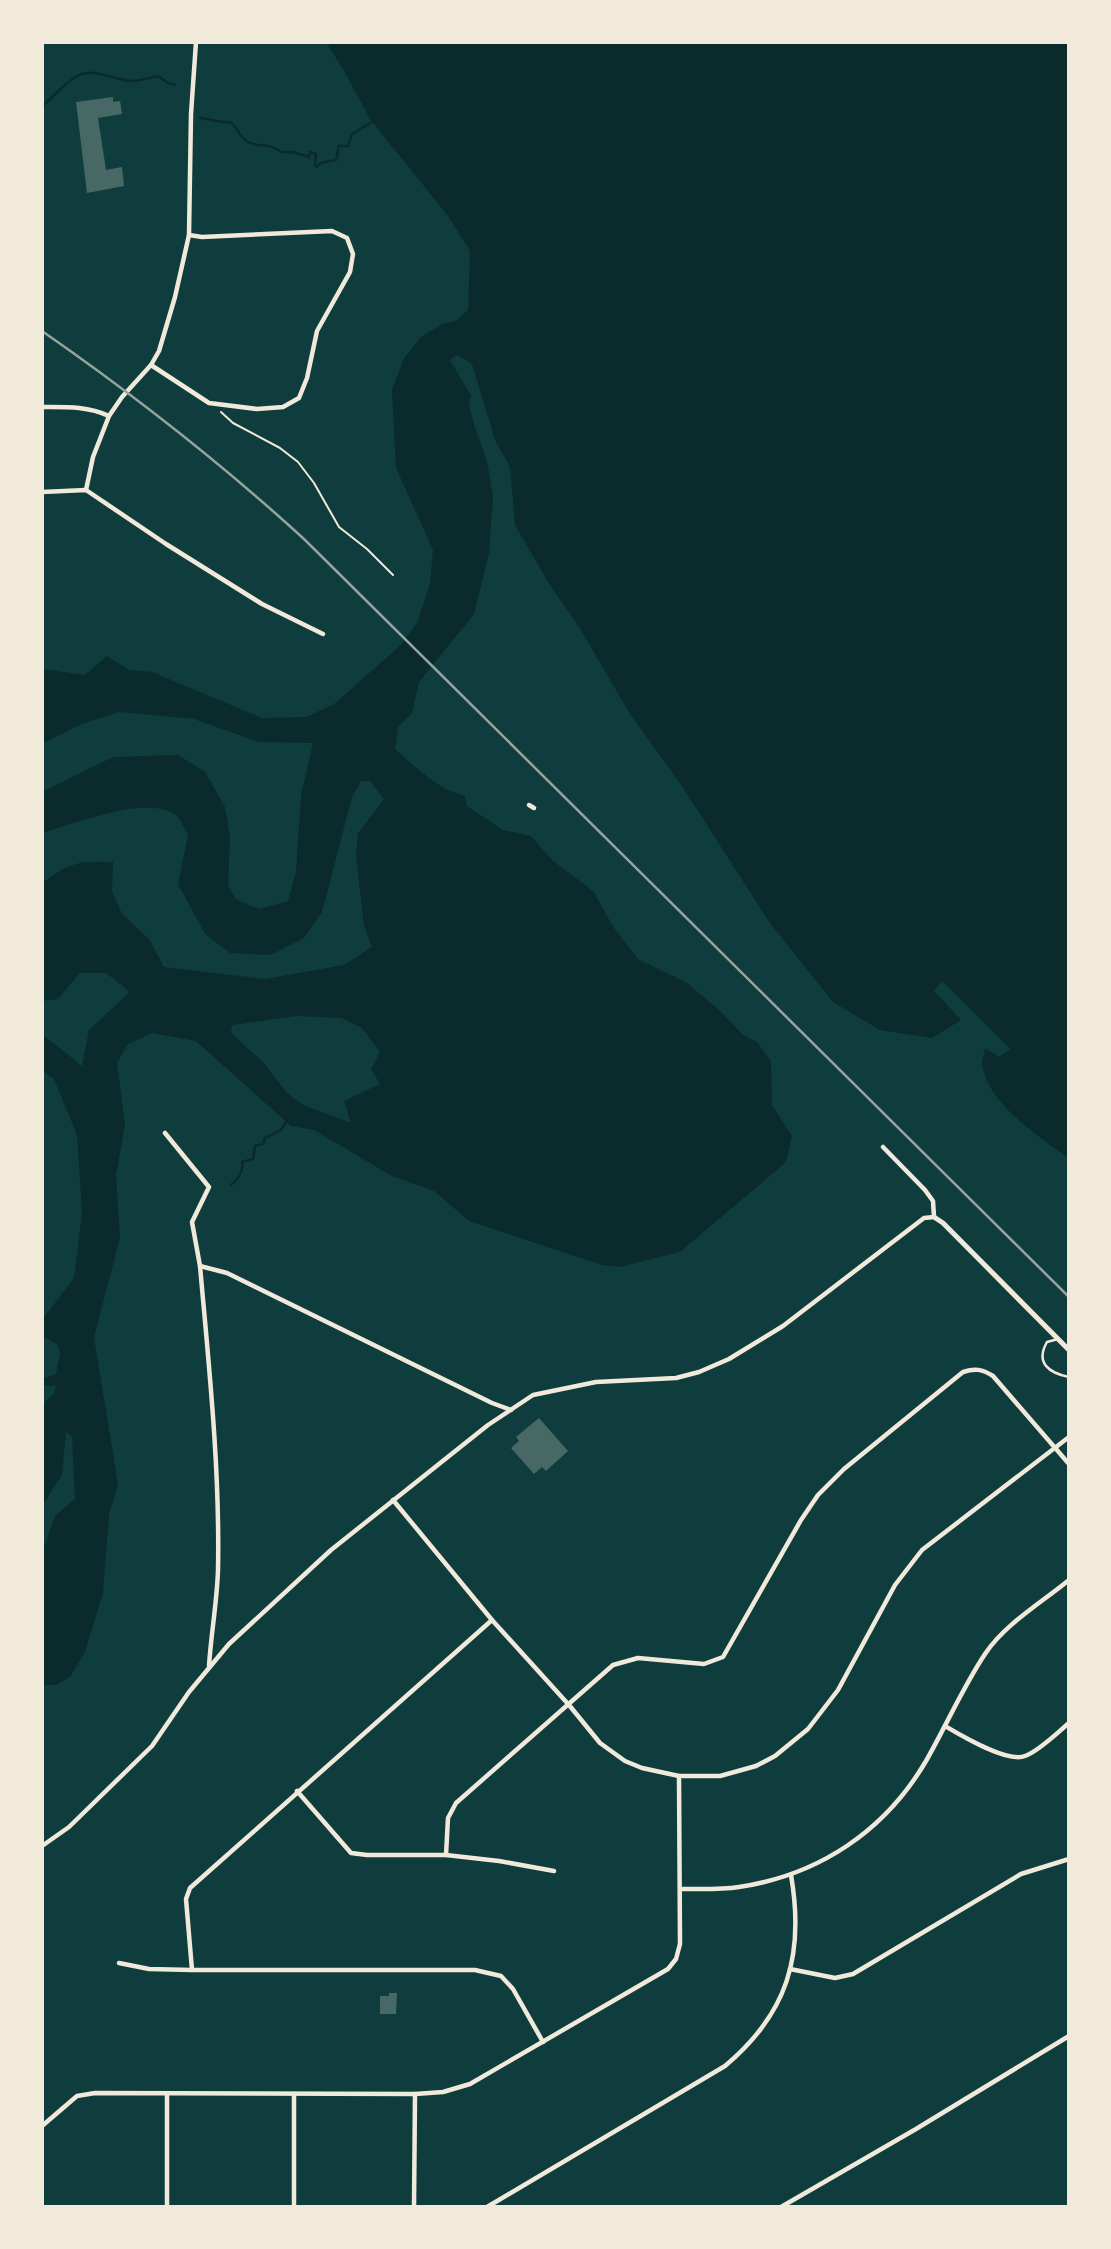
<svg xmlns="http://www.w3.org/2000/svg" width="1111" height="2249" viewBox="0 0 1111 2249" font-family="Arial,sans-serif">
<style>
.water{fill:#0a2a2b;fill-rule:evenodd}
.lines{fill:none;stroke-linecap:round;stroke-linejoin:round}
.stream{stroke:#0a2a2b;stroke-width:2.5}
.building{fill:#486865}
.path{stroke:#f1e9da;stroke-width:2}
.service{stroke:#f1e9da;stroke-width:2.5}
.minor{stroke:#f1e9da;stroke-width:4.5}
.tertiary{stroke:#f1e9da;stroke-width:5}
.rail{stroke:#97a49c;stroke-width:2.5}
</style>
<rect width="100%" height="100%" fill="#0f3d3e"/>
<!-- water -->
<path class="water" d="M326,42H1069V1158C1039,1137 987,1103 982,1064C982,1060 984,1053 985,1048L999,1057L1010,1049L942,981L934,991L961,1020L932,1038L880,1030L833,1002L770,923L682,786L630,714L581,630L548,582L515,525L510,467L495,440L472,364L457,355L450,360L471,396L469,404L474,425L487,461L493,497L489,553L474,614L419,682L412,713L398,727L395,749C417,768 437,789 465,796L467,806L503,830L531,836L552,860L593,891L614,928L638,959L687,983L719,1010L743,1035L757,1042L771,1061L772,1105L792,1136L786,1162L680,1252L620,1267L602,1265L469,1221L434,1191L392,1176L314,1130L291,1126L196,1041L152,1033L128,1044L117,1063L125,1124L116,1176L120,1237L94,1338L118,1484L109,1515L103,1593L85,1652L70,1677L56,1685H42V1545L46,1542L55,1516L75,1499L72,1437L66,1431L62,1475L42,1506V1404L54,1394L56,1386L42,1385V1379L56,1374L60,1353L57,1344L42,1336V1320L74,1278L82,1214L77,1135L54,1079L42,1070V1034L82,1066L89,1030L130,992L106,973H80L58,999L42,1001V883C70,862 79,861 113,862L112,891L122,914L149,939L164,967L265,979L344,965L372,947L364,926L356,855L358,833L384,799L370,781H361L352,797L322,912L304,938L271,955L230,953L205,934L178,884L188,835C185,829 181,821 177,816C150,793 73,824 42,833V792L113,757L178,755L205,772L225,807L230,837L228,886L236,899L259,909L288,901L296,872L301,795L313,743L259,742L194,719L119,712L82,724L42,744V669L85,675L107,656L129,670L152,672L262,718L306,717L334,704L401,645L417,623L430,584L433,550L396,468L392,390L404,358L421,337L442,324L456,321L468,310L470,251L448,216L370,119L343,69ZM297,1016L341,1018L362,1028L380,1052L371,1069L380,1084L344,1101L351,1123L303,1105L287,1093L264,1063L231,1033L232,1025Z"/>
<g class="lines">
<!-- stream -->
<g class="stream">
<path d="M42,106C54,97 63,84 76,77C93,66 113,80 131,81C140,81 149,78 158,76L168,83L175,85"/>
<path d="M200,118C211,120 221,122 232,123C237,129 241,138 248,142C259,148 269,142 281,152H293L309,157L310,152L316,154L315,166L317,167L321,163L336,160L339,146H348L352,134L374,121"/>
<path d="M231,1185C238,1179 244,1171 242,1162L253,1159L255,1146L263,1144L265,1138L281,1130L286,1122"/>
</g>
</g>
<!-- building -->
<g class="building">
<polygon points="113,97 113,102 120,101 122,114 98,118 106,170 122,167 124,186 87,193 76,102"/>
<polygon points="539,1418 568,1451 546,1471 542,1467 534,1474 511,1448 519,1441 516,1437"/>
<polygon points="389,1993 397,1993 396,2014 380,2014 380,1996 389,1996"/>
</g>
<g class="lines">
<!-- path -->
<polyline class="path" points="221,412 233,423 280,448 298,462 314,483 339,527 367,549 393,575"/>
<!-- service -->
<path class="service" d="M1058,1339L1047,1342C1035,1363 1049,1373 1069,1377"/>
<!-- minor -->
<g class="minor">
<polyline points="151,365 209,403 257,409 283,407 299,398 307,378 317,331 350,272 353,254 347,238 332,231 202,237 189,235"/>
<path d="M42,407C66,407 87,406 109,416"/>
<polyline points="86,490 93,457 109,416 122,397 151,365 159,351 175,297 189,235 191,114 196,42"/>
<polyline points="42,492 86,490 166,544 262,604 323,634"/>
<polyline points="529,805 534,808"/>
<polyline points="165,1133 209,1187 192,1222 200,1266 227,1273 492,1403 511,1410"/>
<path d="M200,1266C209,1367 220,1469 218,1570C217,1602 211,1634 209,1666"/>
<polyline points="393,1500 492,1620 569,1705 600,1743 625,1761 642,1768 679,1776 720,1776 756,1766 775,1756 808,1729 838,1690 895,1585 922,1550 1069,1437"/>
<path d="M945,1726C962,1736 1007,1763 1025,1756C1039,1751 1057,1733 1069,1723"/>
<polyline points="297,1791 351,1853 367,1855 446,1855 499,1861 554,1871"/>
<polyline points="42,1846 69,1827 152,1746 189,1692 229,1644 331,1550 488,1425 533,1395 596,1382 676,1378 699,1372 729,1359 783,1326 924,1218 934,1217 933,1201 925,1190 883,1147"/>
<path d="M446,1855L448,1818L456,1803L613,1665L638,1658L704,1664L723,1657L801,1520L818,1495L844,1469L963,1372C975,1368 982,1369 993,1376L1069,1464"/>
<path d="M681,1889C700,1889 720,1890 739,1887C819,1875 885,1831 926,1761C946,1726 963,1687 985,1654C1005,1624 1041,1603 1069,1580"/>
<polyline points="119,1963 149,1969 192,1970 475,1970 501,1976 513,1989 543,2042"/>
<polyline points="790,1969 835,1978 853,1974 1021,1874 1069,1859"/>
<polyline points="192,1970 186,1899 190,1888 492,1620"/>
<polyline points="42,2126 77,2096 95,2093 415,2094 443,2092 470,2084 668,1969 676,1959 680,1944 679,1776"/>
<polyline points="167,2207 167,2094"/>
<polyline points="294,2207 294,2094"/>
<polyline points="414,2207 415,2094"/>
<path d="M487,2207L725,2066C787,2014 805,1956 791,1875"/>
<polyline points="781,2207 916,2129 1069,2036"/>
</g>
<!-- tertiary -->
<polyline class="tertiary" points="934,1217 943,1223 1069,1350"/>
<!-- rail -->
<path class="rail" d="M42,331C134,395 221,463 304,539L1069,1297"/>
</g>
<!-- border -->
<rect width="1111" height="2249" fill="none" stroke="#f1e9da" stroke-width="88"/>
</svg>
